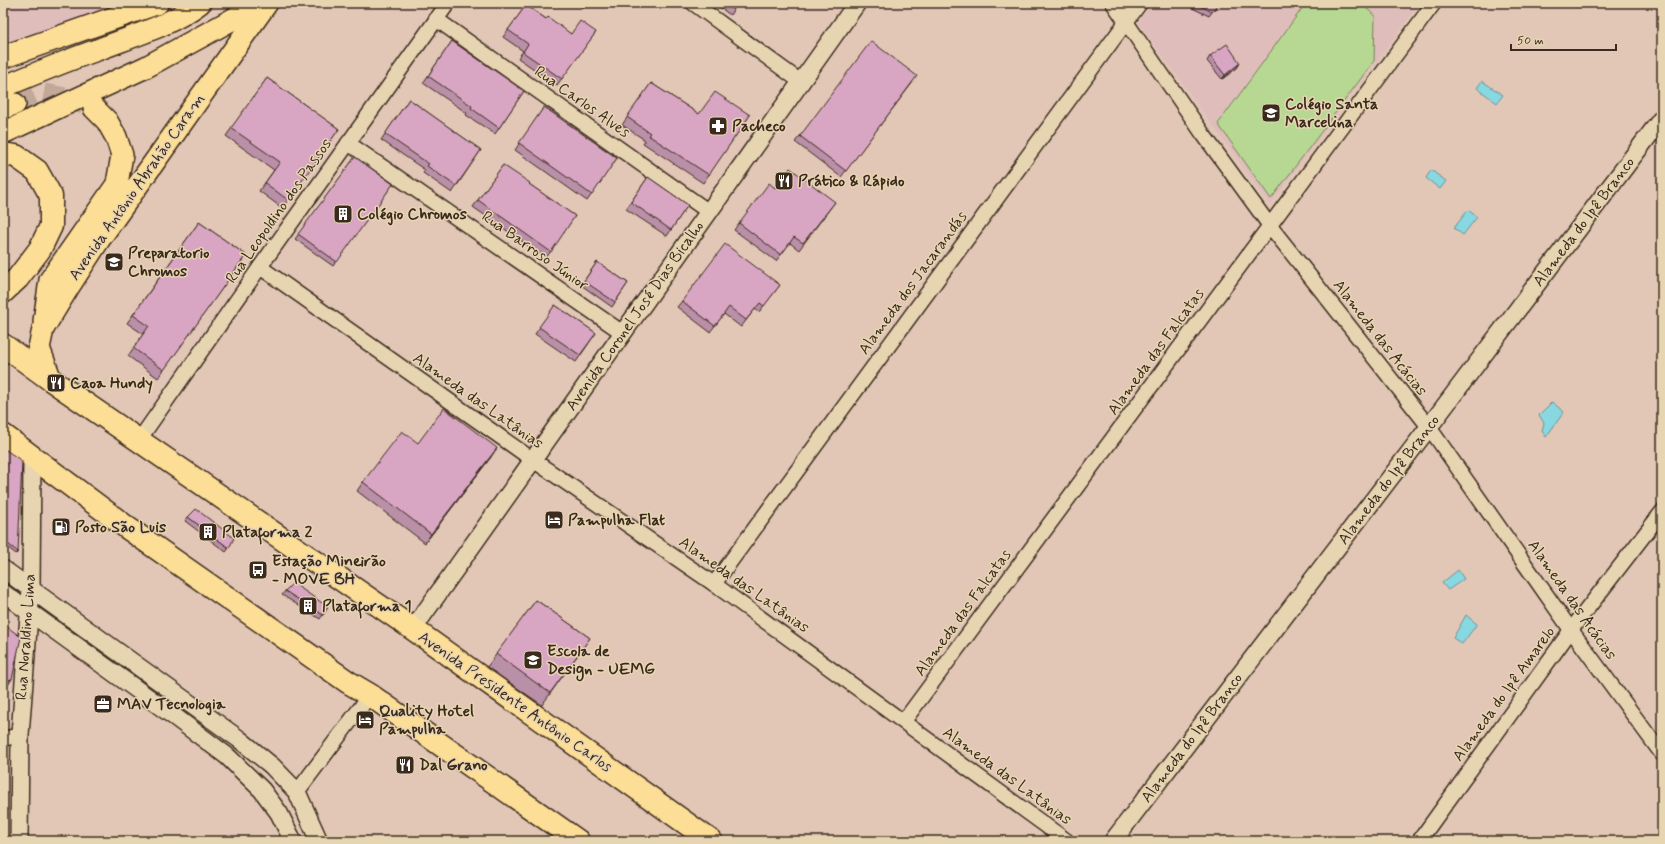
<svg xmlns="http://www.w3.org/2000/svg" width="1665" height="844" viewBox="0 0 1665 844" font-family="Mynerve,sans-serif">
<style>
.built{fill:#dfbdbb}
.green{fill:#b7d892;stroke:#798158}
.water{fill:#88d8e1;stroke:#699293}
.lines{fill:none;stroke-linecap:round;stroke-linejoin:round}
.primary-tunnel{stroke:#c1a898;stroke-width:21;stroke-dasharray:21 10;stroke-linecap:butt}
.minor-casing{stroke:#3b2a1e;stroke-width:17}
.tertiary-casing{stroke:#3b2a1e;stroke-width:20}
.primary-casing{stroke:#3b2a1e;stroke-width:24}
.trunk-casing{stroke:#3b2a1e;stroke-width:25}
.minor{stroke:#e7d5b2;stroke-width:14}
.tertiary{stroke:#e7d5b2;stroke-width:17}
.primary{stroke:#fdde96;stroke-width:21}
.trunk{stroke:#fdde96;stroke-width:22}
.wall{fill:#ba8fa8;stroke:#3b2a1e}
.shaded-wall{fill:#977488;stroke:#3b2a1e}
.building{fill:#d8a6c3;stroke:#3b2a1e}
.labels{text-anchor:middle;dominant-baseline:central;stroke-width:3;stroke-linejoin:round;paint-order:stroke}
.street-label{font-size:16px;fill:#3b2a1e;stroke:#e7d5b2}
.poi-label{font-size:16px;font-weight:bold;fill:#3b2a1e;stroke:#e7d5b2;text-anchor:start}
</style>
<rect width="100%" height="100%" fill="#e2c7b7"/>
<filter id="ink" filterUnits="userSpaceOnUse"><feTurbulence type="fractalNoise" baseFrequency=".025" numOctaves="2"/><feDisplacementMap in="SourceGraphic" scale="8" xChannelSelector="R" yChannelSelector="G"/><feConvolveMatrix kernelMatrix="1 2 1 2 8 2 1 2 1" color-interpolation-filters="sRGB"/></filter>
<g filter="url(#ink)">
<!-- built -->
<g class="built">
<polygon points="3,3 117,3 3,46"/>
<polygon points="1152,3 1420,3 1270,205 1138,22"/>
</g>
<!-- green -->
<polygon class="green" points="1306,3 1359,3 1375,15 1374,61 1271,199 1218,124"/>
<!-- water -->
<g class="water">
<polygon points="1482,81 1503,95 1497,103 1477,88"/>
<polygon points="1431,170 1446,181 1440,189 1426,178"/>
<polygon points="1468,210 1477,217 1463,235 1454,228"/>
<polygon points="1552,402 1564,412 1546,437 1542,431 1544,423 1539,415"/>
<polygon points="1458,570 1464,579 1448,590 1442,583"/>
<polygon points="1466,615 1477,624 1462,644 1453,638"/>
</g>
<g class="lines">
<!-- primary-tunnel -->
<polyline class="primary-tunnel" points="15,104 40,93 71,99 84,104"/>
<!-- minor casing -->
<g class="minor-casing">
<g id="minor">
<polyline points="693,3 801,82"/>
<polyline points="1113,3 1203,134 1270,226 1429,427 1571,630 1662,754"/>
<polyline points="436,19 709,212"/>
<polyline points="348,143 623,333"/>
<polyline points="260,267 533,460 714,584 1067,841"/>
<polyline points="139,440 260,267 448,3"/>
<polyline points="714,584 1140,3"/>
<polyline points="904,721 1434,3"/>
<polyline points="3,739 20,735"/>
<polyline points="297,792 370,695"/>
<polyline points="1419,841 1571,630 1662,512"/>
</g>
</g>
<!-- tertiary casing -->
<g class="tertiary-casing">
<g id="tertiary">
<polyline points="3,569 239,739 272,766 297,792 319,841"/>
<polyline points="3,593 175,717 227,756 262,790 279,813 293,841"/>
<polyline points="413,629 857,3"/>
<polyline points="19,841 20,735 31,589 32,458"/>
<polyline points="1113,841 1429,427 1662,118"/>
</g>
</g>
<!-- primary casing -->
<g class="primary-casing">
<g id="primary">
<path d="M3,87C34,74 65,61 97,50C130,37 172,25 200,3"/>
<polyline points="3,108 15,104"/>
<polyline points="3,133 146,67 255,7 259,3"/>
<polyline points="44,321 50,280 117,184 122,155 116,137 107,121 94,108"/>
<polyline points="51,380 39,348 43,329 68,288 99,240 267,3"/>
</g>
</g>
<!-- trunk casing -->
<g class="trunk-casing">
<g id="trunk">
<polyline points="3,57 157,3"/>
<polyline points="3,154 16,156 37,171 51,196 51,226 40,249 18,278 3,292"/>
<polyline points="3,345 51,380 413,629 711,841"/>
<polyline points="3,435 129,529 348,682 370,695 578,841"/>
</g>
</g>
<!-- minor -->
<use href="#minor" class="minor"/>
<!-- tertiary -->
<use href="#tertiary" class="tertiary"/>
<!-- primary -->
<use href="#primary" class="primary"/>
<!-- trunk -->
<use href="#trunk" class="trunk"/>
</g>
<!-- wall -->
<g class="wall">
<polygon points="576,3 586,3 583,8"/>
<polygon points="714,3 738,3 730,15"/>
<polygon points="1190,3 1219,3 1209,16 1188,6"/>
<polygon points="1381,3 1386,3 1384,5"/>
<polygon points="526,5 546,19 571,34 596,32 557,85 518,58 523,51 503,37"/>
<polygon points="452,41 524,91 495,134 466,115 467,113 423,83"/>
<polygon points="1210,56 1240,63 1237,68 1222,79 1207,61"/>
<polygon points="267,78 339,129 282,208 259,191 274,170 226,136"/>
<polygon points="913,82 841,177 795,142 800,136"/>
<polygon points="651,83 699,114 750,115 703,183 643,143 645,140 622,125"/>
<polygon points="409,99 481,150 452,193 423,173 425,170 381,140"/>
<polygon points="544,107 617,158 587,201 515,150"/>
<polygon points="355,157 393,184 333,266 295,239"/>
<polygon points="503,165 529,184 575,216 546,258 473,207"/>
<polygon points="648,177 688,205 667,236 626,209"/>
<polygon points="775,188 835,202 799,250 790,243 776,261 734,230 739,223"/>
<polygon points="199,222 246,255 158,378 128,356 143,334 127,323"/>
<polygon points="597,262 628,283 612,307 581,285"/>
<polygon points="780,285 759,312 755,309 741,327 724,314 710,332 677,307 682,301"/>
<polygon points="555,305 596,333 576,362 535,334"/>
<polygon points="418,443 491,457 425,543 357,491 363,482"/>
<polygon points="3,448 18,552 16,554 3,544"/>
<polygon points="188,517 229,548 226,552 185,521"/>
<polygon points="285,591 328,607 320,619 282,595"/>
<polygon points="536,600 590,638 542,705 487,667"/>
</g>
<!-- shaded-wall -->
<g class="shaded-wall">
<polygon points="1240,63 1237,68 1222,79 1225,75"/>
<polygon points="497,448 491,457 425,543 431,534"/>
<polygon points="12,679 6,688 3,688 3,681"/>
</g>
<!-- building -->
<g class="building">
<polygon points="725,3 738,3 733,9"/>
<polygon points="1195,3 1218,3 1212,12"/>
<polygon points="526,5 546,19 548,17 571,34 580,21 596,32 562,79 523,52 528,44 508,30"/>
<polygon points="452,41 524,91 499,128 471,108 472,106 428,76"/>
<polygon points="871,41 917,76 846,171 800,136"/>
<polygon points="1227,44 1240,63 1225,75 1210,56"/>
<polygon points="267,78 339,129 288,200 265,183 280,162 231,128"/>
<polygon points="651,83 699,114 715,92 750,115 709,175 648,135 650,133 627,117"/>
<polygon points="409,99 481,150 456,186 427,166 429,164 385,134"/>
<polygon points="544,107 617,158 592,195 519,143"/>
<polygon points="355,157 393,184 337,262 298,234"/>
<polygon points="503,165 530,183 529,184 575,216 551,252 478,200"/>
<polygon points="790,168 835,202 803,243 794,237 781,255 739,223 769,183 775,188"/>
<polygon points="648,177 688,205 671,230 631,202"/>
<polygon points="199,222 246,255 164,370 133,348 149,326 133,315"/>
<polygon points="725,244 780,285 764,306 760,303 746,320 729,307 715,326 682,301"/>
<polygon points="597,262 628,283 615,302 584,281"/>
<polygon points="555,305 596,333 580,355 539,327"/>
<polygon points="444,408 497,448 431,534 363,482 402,431 418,443"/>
<polygon points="3,448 22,461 18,552 3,540"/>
<polygon points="196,509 234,538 229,548 188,517"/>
<polygon points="293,583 328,607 323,615 285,591"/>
<polygon points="536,600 590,638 550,693 496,654"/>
<polygon points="3,624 21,637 12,679 3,681"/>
</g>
</g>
<!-- icons -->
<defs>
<g id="school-square" transform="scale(1)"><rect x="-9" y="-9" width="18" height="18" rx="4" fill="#3b2a1e" stroke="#e7d5b2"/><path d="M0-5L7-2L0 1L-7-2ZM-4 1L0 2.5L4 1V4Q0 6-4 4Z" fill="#fff"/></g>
<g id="pharmacy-square" transform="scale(1)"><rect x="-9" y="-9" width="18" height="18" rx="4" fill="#3b2a1e" stroke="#e7d5b2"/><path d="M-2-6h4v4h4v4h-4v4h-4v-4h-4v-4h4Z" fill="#fff"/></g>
<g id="restaurant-square" transform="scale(1)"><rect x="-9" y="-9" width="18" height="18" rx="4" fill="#3b2a1e" stroke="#e7d5b2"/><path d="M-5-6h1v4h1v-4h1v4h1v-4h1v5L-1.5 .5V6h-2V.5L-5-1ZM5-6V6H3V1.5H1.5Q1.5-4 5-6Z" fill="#fff"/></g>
<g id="building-square" transform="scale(1)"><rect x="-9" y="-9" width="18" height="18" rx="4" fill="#3b2a1e" stroke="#e7d5b2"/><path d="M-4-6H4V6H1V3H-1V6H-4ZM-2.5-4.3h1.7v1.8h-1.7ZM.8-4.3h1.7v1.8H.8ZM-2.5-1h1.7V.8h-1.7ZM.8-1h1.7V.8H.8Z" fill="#fff"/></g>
<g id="hotel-square" transform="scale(1)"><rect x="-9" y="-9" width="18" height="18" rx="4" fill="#3b2a1e" stroke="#e7d5b2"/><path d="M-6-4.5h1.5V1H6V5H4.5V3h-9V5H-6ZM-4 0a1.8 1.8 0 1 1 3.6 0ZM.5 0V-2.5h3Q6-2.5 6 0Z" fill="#fff"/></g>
<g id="fuel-square" transform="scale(1)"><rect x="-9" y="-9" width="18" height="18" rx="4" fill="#3b2a1e" stroke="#e7d5b2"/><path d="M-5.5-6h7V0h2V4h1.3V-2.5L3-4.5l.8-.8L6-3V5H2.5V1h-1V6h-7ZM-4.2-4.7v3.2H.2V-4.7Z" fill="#fff"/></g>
<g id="bus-square" transform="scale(1)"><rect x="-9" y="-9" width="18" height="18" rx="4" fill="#3b2a1e" stroke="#e7d5b2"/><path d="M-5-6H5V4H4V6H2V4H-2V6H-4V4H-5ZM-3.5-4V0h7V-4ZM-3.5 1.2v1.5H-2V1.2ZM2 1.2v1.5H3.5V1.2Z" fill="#fff"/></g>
<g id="university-square" transform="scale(1)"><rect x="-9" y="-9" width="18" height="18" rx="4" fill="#3b2a1e" stroke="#e7d5b2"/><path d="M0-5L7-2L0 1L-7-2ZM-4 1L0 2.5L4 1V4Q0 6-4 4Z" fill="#fff"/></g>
<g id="office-square" transform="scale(1)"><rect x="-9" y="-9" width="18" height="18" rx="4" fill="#3b2a1e" stroke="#e7d5b2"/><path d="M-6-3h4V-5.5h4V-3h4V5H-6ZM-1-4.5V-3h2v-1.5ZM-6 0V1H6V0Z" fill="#fff"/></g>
</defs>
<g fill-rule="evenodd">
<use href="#school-square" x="1271" y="113"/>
<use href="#pharmacy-square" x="718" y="126"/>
<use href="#restaurant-square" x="784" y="181"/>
<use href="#building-square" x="343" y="214"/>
<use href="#school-square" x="114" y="262"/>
<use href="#restaurant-square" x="56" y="383"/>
<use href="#hotel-square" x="554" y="520"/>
<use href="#fuel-square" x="61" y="527"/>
<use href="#building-square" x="208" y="532"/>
<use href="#bus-square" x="258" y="570"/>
<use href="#building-square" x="308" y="606"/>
<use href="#university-square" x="533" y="660"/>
<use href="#office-square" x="103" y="704"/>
<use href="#hotel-square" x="365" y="720"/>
<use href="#restaurant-square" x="405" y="765"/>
</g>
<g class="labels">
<!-- street labels -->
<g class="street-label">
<text transform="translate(582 102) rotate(35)">Rua Carlos Alves</text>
<text transform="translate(137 187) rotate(-55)">Avenida Antônio Abrahão Caram</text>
<text transform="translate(279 211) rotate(-55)">Rua Leopoldino dos Passos</text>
<text transform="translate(1584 222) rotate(-53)">Alameda do Ipê Branco</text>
<text transform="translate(535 251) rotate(35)">Rua Barroso Júnior</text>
<text transform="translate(913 283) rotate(-54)">Alameda dos Jacarandás</text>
<text transform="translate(635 316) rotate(-55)">Avenida Coronel José Dias Bicalho</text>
<text transform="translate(1380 338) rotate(52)">Alameda das Acácias</text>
<text transform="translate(1156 352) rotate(-54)">Alameda das Falcatas</text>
<text transform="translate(478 401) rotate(35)">Alameda das Latânias</text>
<text transform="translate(1389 480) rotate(-53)">Alameda do Ipê Branco</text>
<text transform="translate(744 585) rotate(35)">Alameda das Latânias</text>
<text transform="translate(1572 600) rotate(55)">Alameda das Acácias</text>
<text transform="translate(963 613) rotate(-54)">Alameda das Falcatas</text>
<text transform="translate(26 637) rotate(-86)">Rua Noraldino Lima</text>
<text transform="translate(1504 694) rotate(-54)">Alameda do Ipê Amarelo</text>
<text transform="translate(515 702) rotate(35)">Avenida Presidente Antônio Carlos</text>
<text transform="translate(1192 738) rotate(-53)">Alameda do Ipê Branco</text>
<text transform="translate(1007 776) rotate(36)">Alameda das Latânias</text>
</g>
<!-- poi labels -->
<g class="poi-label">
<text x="1285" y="104">Colégio Santa<tspan x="1285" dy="18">Marcelina</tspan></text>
<text x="732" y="126">Pacheco</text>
<text x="798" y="181">Prático &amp; Rápido</text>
<text x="357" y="214">Colégio Chromos</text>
<text x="128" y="253">Preparatorio<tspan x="128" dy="18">Chromos</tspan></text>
<text x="70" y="383">Caoa Hundy</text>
<text x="568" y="520">Pampulha Flat</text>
<text x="75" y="527">Posto São Luis</text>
<text x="222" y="532">Plataforma 2</text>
<text x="272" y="561">Estação Mineirão<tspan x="272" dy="18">- MOVE BH</tspan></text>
<text x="322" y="606">Plataforma 1</text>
<text x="547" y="651">Escola de<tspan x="547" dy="18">Design - UEMG</tspan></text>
<text x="117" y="704">MAV Tecnologia</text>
<text x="379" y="711">Quality Hotel<tspan x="379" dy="18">Pampulha</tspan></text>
<text x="419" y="765">Dal Grano</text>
</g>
</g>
<!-- margin -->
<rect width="1665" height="844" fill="none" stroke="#e7d5b2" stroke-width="16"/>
<rect x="8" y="8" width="1649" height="828" fill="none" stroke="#3b2a1e" stroke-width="1.5" filter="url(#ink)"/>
<!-- scale -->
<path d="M1511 44v6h105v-6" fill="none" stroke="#3b2a1e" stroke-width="2"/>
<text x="1517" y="44" font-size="12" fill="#3b2a1e" stroke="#e7d5b2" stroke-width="3" paint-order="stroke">50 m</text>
</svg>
